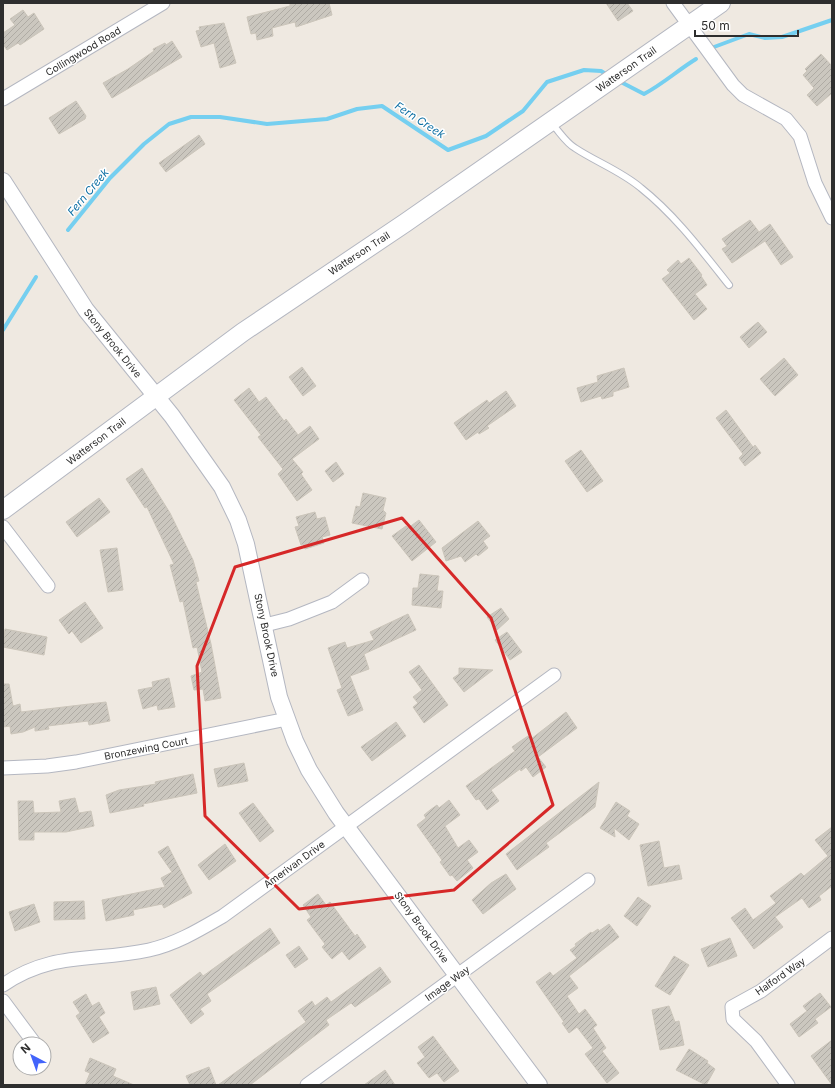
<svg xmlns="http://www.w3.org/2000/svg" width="835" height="1088" viewBox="0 0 835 1088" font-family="Inter,sans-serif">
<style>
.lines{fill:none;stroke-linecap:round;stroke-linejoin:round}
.stream{stroke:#75cff0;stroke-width:4}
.building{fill:url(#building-hatch);stroke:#cbc5ba}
.service-casing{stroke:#b4b7c1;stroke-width:8}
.minor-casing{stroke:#b4b7c1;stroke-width:15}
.tertiary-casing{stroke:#b4b7c1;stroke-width:18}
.secondary-casing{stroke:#b4b7c1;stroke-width:20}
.service{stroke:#fff;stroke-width:6}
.minor{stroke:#fff;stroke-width:13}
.tertiary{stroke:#fff;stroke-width:16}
.secondary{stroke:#fff;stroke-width:18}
.marked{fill:none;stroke:#d62828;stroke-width:3;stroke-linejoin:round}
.labels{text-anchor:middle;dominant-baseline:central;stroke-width:3;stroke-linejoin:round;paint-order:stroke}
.street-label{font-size:10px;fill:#2e2e2e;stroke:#fff}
.water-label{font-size:11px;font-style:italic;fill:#0d6fa3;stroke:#fff}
</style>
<defs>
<pattern id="building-hatch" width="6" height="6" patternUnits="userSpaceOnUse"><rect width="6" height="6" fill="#cbc7bf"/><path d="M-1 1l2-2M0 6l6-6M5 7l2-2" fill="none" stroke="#afaba4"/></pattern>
</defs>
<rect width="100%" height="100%" fill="#efe9e1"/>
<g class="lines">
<!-- stream -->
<g class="stream">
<polyline points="714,47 749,34 765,38 782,37 832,20"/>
<path d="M617,80L644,94C663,84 678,70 696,59"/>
<polyline points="68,230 110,178 144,144 169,124 191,117 220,117 267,124 327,119 357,109 382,106 448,150 486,136 523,111 547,82 584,70 601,71 609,76"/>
<polyline points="3,330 36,277"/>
</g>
</g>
<!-- building -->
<g class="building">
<polygon points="290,3 329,3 332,15 296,27 295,22 272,28 273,36 257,40 256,33 251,34 247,17 290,6"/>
<polygon points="606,3 627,3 633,11 618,21"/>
<polygon points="23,10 28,17 34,13 44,29 20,45 18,43 7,50 3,44 3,33 15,25 10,19"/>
<polygon points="224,23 236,63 220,68 214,43 201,47 196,31 200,30 199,27"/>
<polygon points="172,41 182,57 112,98 103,83 128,69 154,51 153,49 165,43 166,45"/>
<polygon points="821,54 832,66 832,93 817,106 807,95 814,88 803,75 807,71 805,69"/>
<polygon points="76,101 86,116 85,119 59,134 49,118"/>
<polygon points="199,135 205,144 166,172 159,163"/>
<polygon points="750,220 759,232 770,224 793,257 781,265 765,241 732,263 722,249 727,246 722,239"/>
<polygon points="689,258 702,275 701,276 707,285 695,294 707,309 694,320 662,279 670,273 667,270 678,260 681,264"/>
<polygon points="758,322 767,332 749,348 740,337"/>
<polygon points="784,358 798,375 775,396 760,379"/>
<polygon points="302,367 316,386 303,396 289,377"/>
<polygon points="624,368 629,387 613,392 613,396 602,399 601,396 581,402 577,388 598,382 597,376"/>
<polygon points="249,388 259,402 266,397 284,421 286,419 298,435 310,426 319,439 292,459 303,472 301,474 312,490 297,501 278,474 283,469 258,437 261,435 234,400"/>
<polygon points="506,391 516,406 487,426 489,428 479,434 478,432 466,440 454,423 487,400 489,403"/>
<polygon points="726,410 753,447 755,445 761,453 745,466 739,458 743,454 716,418"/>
<polygon points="581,450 603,481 587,492 565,461"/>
<polygon points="336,462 344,474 333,482 325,471"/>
<polygon points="142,468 170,513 193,560 199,581 196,582 211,644 221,698 205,701 203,689 194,690 191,676 202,672 197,647 193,648 183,601 180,602 170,565 174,564 147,507 145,508 126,479"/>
<polygon points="363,493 386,498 383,510 386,513 382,529 352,523 356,506 360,507"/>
<polygon points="99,498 110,512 77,537 66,522"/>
<polygon points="315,512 317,519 325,517 330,535 322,537 324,543 305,549 303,544 301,545 295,527 299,526 296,517"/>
<polygon points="419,520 436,542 412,561 392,536 406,526 408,528"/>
<polygon points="478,521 490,536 483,541 488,548 478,556 476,554 465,562 461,556 446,561 442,548"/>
<polygon points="117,548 123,590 108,592 100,550"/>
<polygon points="420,574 439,576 437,591 443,591 441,608 412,605 413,588 418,588"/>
<polygon points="85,602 103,628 81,643 72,631 69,634 59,620"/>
<polygon points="501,608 509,619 497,630 487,617"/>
<polygon points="408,614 416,630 364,654 369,669 350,676 363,710 348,716 337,690 342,688 328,648 345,642 347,648 374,640 370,632"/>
<polygon points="5,629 47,637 44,655 3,647"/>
<polygon points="507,632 522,652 510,660 495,640"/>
<polygon points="419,665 448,705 424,723 413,707 418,703 413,697 422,690 409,672"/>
<polygon points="459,668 493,670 464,692 453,678 459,674"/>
<polygon points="169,678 175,707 158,710 157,705 143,709 138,690 153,687 152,682"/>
<polygon points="3,684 9,684 13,706 20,704 21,712 106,702 110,721 89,725 88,721 48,726 49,729 35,731 35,727 23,732 11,734 10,726 3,727"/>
<polygon points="566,712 577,728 538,757 546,767 533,777 526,767 521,771 520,769 491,790 499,801 487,810 479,799 476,800 466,786 515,751 512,747 519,742 528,736 531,739"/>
<polygon points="396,722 406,736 372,761 361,747"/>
<polygon points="244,763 248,781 218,787 214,769"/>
<polygon points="193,774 197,793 143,804 144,806 110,813 106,795 119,790 156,784 155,782"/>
<polygon points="599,782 595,807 546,843 549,847 517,870 506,854"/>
<polygon points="75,798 79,813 91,811 94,826 66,832 34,832 34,840 19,840 18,801 33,801 34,813 61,812 59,801"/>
<polygon points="449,800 460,815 445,826 458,848 469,840 478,852 467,860 473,868 457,881 452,875 450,876 440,862 442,860 417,825 426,818 424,815 430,810 437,805 439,808"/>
<polygon points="616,802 630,811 627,816 639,824 629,840 614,828 615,837 600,828"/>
<polygon points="253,803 274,831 260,842 239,813"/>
<polygon points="832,827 832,886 819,896 821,900 809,908 802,898 775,917 783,927 754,949 731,918 745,908 753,920 776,903 770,896 801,873 804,876 828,856 815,840"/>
<polygon points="659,841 664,868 679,865 682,879 648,886 640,845"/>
<polygon points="225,844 236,861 209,880 198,865"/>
<polygon points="168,846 192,893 164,908 162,904 133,910 134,915 106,921 102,900 165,887 161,878 172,872 158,852"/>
<polygon points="506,874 516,889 483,914 472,900 491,883"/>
<polygon points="318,894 326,905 330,902 355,936 357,934 366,947 349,960 342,951 332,959 322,947 325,944 307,920 311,917 303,905"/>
<polygon points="638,897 651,906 637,926 624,916"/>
<polygon points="84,901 85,919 54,920 54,902"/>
<polygon points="34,904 40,922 15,931 9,912"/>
<polygon points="609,924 619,937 569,976 578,988 567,996 579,1014 585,1009 597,1025 593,1028 606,1048 602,1051 619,1073 607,1083 585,1054 593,1048 577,1027 569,1033 562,1023 564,1022 536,982 550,972 553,976 577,958 570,950 576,946 575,944 591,932 592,933 598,929 599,931"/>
<polygon points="270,928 280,943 207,994 211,1001 200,1009 204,1014 191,1024 170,995 200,972 203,976"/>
<polygon points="730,938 737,956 708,967 701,949"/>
<polygon points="299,946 308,959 295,968 286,955"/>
<polygon points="674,956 689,965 670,995 655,986"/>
<polygon points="380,967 391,982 355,1007 351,1003 326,1020 329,1025 250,1085 218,1085 306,1022 298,1011 312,1001 315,1006 327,997 331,1002"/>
<polygon points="156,987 160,1004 134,1010 131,992"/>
<polygon points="820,993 831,1007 815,1019 818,1023 799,1037 790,1024 807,1011 803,1006"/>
<polygon points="86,994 92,1006 99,1002 105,1013 99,1017 109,1033 93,1043 76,1016 80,1013 73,1002"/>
<polygon points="669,1006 675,1022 679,1021 684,1045 660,1050 652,1010"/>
<polygon points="433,1036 459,1071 444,1082 437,1073 429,1078 417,1063 425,1057 418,1047"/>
<polygon points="832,1040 832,1085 811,1056"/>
<polygon points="689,1049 708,1061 707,1063 715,1069 706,1085 676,1070"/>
<polygon points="90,1058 116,1069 113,1076 134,1085 85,1085 90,1073 85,1071"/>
<polygon points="209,1067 216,1085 190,1085 186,1076"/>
<polygon points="385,1070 395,1085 364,1085"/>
</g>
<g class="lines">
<!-- service casing -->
<g class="service-casing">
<path id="service" d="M552,124C559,131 566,143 575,148C596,162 621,171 641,188C675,215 702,251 729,285"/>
</g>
<!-- minor casing -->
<g class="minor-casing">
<g id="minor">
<polyline points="673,3 733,85 743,95 786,119 800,136 815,183 832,218"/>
<polyline points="3,99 163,3"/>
<polyline points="3,527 48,586"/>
<polyline points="265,625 289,619 332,602 362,580"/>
<polyline points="3,768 47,766 76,762 287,719"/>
<path d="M3,985C52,951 94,962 149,950C176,944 199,930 223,916L554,675"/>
<polyline points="3,1001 35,1044"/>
<polyline points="307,1085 588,880"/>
<polyline points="788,1085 756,1041 733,1019 732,1007 761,991 832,938"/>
</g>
</g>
<!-- tertiary casing -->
<g class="tertiary-casing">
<polyline id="tertiary" points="3,181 86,310 172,416 222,487 238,520 246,544 279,697 295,741 309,770 336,813 539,1085"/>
</g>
<!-- secondary casing -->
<g class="secondary-casing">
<polyline id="secondary" points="3,510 243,332 405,223 721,3"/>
</g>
<!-- service -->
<use href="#service" class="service"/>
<!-- minor -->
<use href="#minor" class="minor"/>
<!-- tertiary -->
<use href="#tertiary" class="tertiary"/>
<!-- secondary -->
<use href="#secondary" class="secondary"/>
</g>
<!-- marked area -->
<path class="marked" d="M402,518L491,618L553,805L454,890L299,909L205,816L197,666L235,567Z"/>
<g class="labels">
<!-- street labels -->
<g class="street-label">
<text transform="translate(83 51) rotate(-31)">Collingwood Road</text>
<text transform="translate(626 69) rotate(-35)">Watterson Trail</text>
<text transform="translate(359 253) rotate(-33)">Watterson Trail</text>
<text transform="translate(113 343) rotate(51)">Stony Brook Drive</text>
<text transform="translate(96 441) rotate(-37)">Watterson Trail</text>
<text transform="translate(267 635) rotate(78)">Stony Brook Drive</text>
<text transform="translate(146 748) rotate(-11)">Bronzewing Court</text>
<text transform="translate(294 864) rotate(-36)">Amerivan Drive</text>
<text transform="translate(422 927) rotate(54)">Stony Brook Drive</text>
<text transform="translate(780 976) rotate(-35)">Halford Way</text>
<text transform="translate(447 983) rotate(-36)">Image Way</text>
</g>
<!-- water labels -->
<g class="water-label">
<text transform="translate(420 120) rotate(33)">Fern Creek</text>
<text transform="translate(88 192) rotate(-50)">Fern Creek</text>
</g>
</g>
<!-- border -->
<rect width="835" height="1088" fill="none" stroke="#2e2e2e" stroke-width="8"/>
<!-- north arrow -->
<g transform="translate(32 1056) rotate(319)"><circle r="19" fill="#ffffff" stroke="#ababab"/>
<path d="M0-3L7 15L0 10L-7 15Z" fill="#4264fb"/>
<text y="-6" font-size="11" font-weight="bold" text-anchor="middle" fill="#2e2e2e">N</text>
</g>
<!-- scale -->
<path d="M695 30v6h103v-6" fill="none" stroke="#2e2e2e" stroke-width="2"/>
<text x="701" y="30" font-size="12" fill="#2e2e2e" stroke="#ffffff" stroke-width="3" paint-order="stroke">50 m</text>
</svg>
